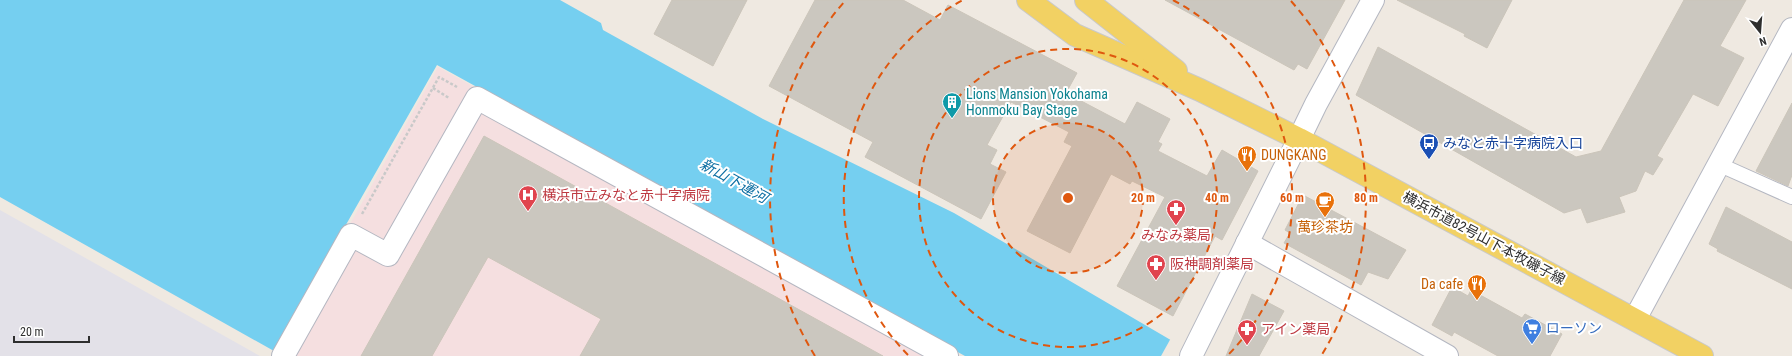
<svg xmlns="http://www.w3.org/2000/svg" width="1792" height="356" viewBox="0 0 1792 356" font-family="'Roboto Condensed','Noto Sans JP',sans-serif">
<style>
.industrial{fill:#e3e1e8}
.medical{fill:#f5dfe0}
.water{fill:#75cff0}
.pier{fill:#efe9e1}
.building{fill:#cbc7bf;stroke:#cbc5ba}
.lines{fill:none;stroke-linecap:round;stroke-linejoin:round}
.service-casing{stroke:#b4b7c1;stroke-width:16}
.pedestrian-casing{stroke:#b4b7c1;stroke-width:24}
.minor-casing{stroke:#b4b7c1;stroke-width:24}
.tertiary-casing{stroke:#b4b7c1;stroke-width:24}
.primary-casing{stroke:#c9c9c9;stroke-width:24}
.path{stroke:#c9c9c9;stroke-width:2.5;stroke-dasharray:3 2;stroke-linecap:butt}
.service{stroke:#fff;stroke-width:14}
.pedestrian{stroke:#fff;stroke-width:22}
.minor{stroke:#fff;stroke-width:22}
.tertiary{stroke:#fff;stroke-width:22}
.primary{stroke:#f2d163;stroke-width:22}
.ring{fill:none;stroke:#df570e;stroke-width:2;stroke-dasharray:7 5}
.labels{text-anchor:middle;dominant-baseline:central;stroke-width:4;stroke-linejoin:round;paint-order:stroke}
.culture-label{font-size:14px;fill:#0d838f;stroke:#fff;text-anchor:start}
.transit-label{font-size:14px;fill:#164399;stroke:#fff;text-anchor:start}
.food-label{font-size:14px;fill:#c56008;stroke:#fff;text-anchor:start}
.health-label{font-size:14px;fill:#be3a42;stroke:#fff;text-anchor:start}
.street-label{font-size:14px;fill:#2e2e2e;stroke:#fff}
.shop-label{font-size:14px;fill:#366cbe;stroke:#fff;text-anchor:start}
.water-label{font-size:15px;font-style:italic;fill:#0d6fa3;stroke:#fff}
.centre{fill:#df570e;stroke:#fff;stroke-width:2}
.ring-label{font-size:12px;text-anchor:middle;font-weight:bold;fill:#df570e;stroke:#fff;stroke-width:4;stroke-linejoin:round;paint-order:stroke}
</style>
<rect width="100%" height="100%" fill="#efe9e1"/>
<!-- industrial -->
<polygon class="industrial" points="0,210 260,356 0,356"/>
<!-- medical -->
<polygon class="medical" points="438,67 960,356 276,356"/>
<!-- water -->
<polygon class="water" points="0,0 560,0 601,23 603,30 763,119 954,213 1198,356 965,356 437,65 274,351 0,197"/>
<!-- pier -->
<polygon class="pier" points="1171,338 1199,354 1200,356 1161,356"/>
<!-- building -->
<g class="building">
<polygon points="672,0 747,0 713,66 654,34"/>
<polygon points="815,0 903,0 940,20 948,5 1077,73 1066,93 1125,124 1137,102 1170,119 1158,142 1162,144 1158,151 1207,176 1222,150 1258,171 1222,240 1215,236 1173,316 1117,286 1165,197 1132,181 1130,184 1111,174 1070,253 1027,231 1072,146 1064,142 1069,132 1011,102 987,145 997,150 990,164 1006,172 981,219 865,157 873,142 769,86"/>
<polygon points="1165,0 1345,0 1307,69 1298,64 1294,70"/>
<polygon points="1397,0 1512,0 1487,48 1464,36 1465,34"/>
<polygon points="1684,0 1746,0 1720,46 1744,58 1718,106 1693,94 1657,156 1663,159 1653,175 1645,171 1636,191 1619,197 1625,212 1587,223 1581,208 1564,213 1356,95 1378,47 1576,157 1601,151"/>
<polygon points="1792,103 1792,175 1788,186 1756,171"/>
<polygon points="484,136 883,356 580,356 601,319 488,257 432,356 361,356"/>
<polygon points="1303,195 1406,250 1388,279 1368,272 1361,285 1284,243 1290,233 1285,230"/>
<polygon points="1726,207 1792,242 1792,289 1717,251 1718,249 1709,244"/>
<polygon points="1452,287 1468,296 1471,290 1522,318 1525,314 1562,334 1550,356 1498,356 1454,332 1452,336 1432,325"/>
<polygon points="1252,294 1284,311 1259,356 1226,356"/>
</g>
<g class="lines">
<!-- service casing -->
<g class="service-casing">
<polyline id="service" points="1718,164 1792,197"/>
</g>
<!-- pedestrian casing -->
<g class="pedestrian-casing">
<polyline id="pedestrian" points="283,356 351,235 388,255 477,98 947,356"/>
</g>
<!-- minor casing -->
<g class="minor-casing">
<g id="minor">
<polyline points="1299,139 1316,104 1373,0"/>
<polyline points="1247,243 1447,356"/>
<polyline points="1635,319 1792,29"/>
</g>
</g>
<!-- tertiary casing -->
<g class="tertiary-casing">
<polyline id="tertiary" points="1191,356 1299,139"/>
</g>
<!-- primary casing -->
<g class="primary-casing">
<g id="primary">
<polyline points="1028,0 1075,35 1200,90 1299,139 1702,356"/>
<polyline points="1086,0 1176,71"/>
</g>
</g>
<!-- path -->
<g class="path">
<polyline points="433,88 449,98"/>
<polyline points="362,214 439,77 457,87"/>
</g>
<!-- service -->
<use href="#service" class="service"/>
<!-- pedestrian -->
<use href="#pedestrian" class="pedestrian"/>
<!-- minor -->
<use href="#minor" class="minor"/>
<!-- tertiary -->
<use href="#tertiary" class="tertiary"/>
<!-- primary -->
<use href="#primary" class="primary"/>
</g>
<!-- distance rings -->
<circle cx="1068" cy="198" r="75" fill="#df570e" fill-opacity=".12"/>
<g class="ring">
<circle cx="1068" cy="198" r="75"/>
<circle cx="1068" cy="198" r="149"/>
<path d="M908 355A224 224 0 0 1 963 0M1173 0A224 224 0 0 1 1228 355"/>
<path d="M815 356A298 298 0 0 1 845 1M1291 1A298 298 0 0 1 1321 356"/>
</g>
<!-- icons -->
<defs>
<g id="building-pin" transform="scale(1)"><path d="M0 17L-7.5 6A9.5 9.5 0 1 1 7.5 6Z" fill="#0f9aa8" stroke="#fff"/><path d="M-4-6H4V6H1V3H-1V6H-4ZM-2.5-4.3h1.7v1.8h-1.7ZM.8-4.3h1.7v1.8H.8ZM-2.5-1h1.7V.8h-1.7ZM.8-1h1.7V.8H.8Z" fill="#fff"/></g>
<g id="bus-pin" transform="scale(1)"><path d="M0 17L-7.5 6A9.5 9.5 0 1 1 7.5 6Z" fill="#1a4fb4" stroke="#fff"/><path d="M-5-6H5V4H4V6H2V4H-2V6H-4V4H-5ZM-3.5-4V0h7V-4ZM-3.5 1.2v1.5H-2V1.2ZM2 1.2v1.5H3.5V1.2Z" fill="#fff"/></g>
<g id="restaurant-pin" transform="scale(1)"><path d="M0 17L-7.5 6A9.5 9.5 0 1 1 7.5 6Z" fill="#e8710a" stroke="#fff"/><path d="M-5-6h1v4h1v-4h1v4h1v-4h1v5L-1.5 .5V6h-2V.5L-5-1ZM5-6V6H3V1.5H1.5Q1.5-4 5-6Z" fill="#fff"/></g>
<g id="hospital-pin" transform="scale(1)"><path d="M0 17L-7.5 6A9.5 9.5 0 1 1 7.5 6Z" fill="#e0444e" stroke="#fff"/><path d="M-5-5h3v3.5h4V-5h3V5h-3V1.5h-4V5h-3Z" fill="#fff"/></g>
<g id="cafe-pin" transform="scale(1)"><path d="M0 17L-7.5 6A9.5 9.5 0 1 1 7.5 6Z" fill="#e8710a" stroke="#fff"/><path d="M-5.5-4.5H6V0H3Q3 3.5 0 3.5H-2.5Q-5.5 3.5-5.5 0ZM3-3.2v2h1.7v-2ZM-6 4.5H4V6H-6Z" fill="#fff"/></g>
<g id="pharmacy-pin" transform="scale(1)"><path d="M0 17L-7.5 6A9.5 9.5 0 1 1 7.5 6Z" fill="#e0444e" stroke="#fff"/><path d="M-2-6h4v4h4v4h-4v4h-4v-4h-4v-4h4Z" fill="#fff"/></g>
<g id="supermarket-pin" transform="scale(1)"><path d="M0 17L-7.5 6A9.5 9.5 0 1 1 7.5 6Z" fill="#3f7fe0" stroke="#fff"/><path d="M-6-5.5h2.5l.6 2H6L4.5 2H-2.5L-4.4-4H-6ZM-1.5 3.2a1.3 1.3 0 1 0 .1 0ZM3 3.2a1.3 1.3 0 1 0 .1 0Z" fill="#fff"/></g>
</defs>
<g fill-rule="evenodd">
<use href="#building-pin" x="952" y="102"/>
<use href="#bus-pin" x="1429" y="143"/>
<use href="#restaurant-pin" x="1247" y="155"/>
<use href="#hospital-pin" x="528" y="195"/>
<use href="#cafe-pin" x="1325" y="201"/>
<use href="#pharmacy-pin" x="1176" y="209"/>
<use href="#pharmacy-pin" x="1156" y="264"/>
<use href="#restaurant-pin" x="1477" y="284"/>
<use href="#supermarket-pin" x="1532" y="328"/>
<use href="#pharmacy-pin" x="1247" y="329"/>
</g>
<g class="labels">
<!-- culture labels -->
<g class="culture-label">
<text x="966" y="94">Lions Mansion Yokohama<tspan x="966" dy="16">Honmoku Bay Stage</tspan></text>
</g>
<!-- transit labels -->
<g class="transit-label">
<text x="1443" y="143">みなと赤十字病院入口</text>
</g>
<!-- food labels -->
<g class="food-label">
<text x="1261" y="155">DUNGKANG</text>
<text x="1325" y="227" text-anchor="middle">萬珍茶坊</text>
<text x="1463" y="284" text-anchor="end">Da cafe</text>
</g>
<!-- health labels -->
<g class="health-label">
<text x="542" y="195">横浜市立みなと赤十字病院</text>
<text x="1176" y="235" text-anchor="middle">みなみ薬局</text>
<text x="1170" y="264">阪神調剤薬局</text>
<text x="1261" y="329">アイン薬局</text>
</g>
<!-- street labels -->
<g class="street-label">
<text transform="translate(1484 238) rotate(28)">横浜市道82号山下本牧磯子線</text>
</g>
<!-- shop labels -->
<g class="shop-label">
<text x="1546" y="328">ローソン</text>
</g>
<!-- water labels -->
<g class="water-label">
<text transform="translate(734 181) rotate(29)">新山下運河</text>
</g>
</g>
<circle cx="1068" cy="198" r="6" class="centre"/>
<g class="ring-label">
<text x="1143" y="202">20 m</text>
<text x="1217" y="202">40 m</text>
<text x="1292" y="202">60 m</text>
<text x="1366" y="202">80 m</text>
</g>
<!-- north arrow -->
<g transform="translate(1760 32) rotate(163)" stroke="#ffffff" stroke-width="3" paint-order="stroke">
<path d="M0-3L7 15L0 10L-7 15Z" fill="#2e2e2e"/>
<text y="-6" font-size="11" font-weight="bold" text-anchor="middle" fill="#2e2e2e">N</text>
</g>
<!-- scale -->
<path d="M14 336v6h75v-6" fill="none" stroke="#2e2e2e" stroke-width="2"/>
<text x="20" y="336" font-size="12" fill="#2e2e2e" stroke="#ffffff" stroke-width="3" paint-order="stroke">20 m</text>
</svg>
